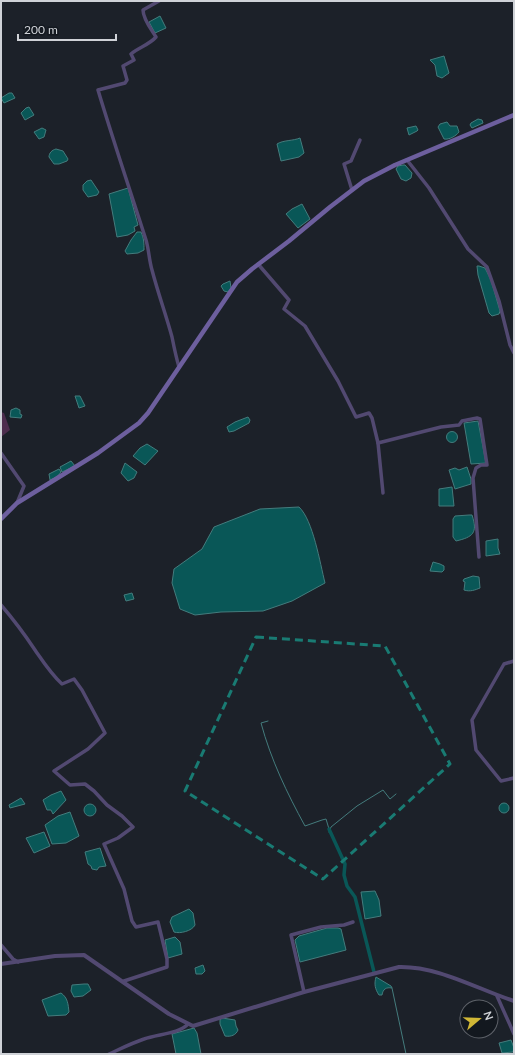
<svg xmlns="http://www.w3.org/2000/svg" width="515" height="1055" viewBox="0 0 515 1055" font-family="Lato,sans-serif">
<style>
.green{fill:#4d2e4e}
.water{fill:#095757;stroke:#447c7d}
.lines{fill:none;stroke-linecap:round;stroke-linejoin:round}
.stream{stroke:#447c7d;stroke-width:1}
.canal{stroke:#095757;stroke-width:3.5}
.minor{stroke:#524971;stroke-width:3.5}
.tertiary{stroke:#524971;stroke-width:4}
.secondary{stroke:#6d5f9e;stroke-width:4.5}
.marked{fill:none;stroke:#197b73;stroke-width:3;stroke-dasharray:8 5;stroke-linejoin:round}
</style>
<rect width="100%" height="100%" fill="#1c2129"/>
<!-- green -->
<polygon class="green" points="1,412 4,413 10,430 1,437"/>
<!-- water -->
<g class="water">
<polygon points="160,16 166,28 155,33 149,22"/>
<polygon points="444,56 449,73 442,78 437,76 435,65 430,60"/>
<polygon points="9,93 12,93 15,98 4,103 1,98"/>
<polygon points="29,107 34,115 25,120 21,113 26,108"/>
<polygon points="478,119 482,120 483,123 472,128 470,125 471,123"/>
<path d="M447,122L450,126H457L459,132C456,136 449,140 444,139L438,127L440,124Z"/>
<polygon points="416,126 418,130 417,131 409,135 407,128"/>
<polygon points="42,128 46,130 44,137 39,139 34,132"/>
<path d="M300,138L304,153L299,157L281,161L277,144C283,140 293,141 300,138Z"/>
<path d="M56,149L63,151L68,159L67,161L59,164H54L49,157C49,153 52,150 56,149Z"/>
<polygon points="403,165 405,165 412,173 411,178 406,181 401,179 396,169 398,166"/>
<polygon points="91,180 99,192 97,195 88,197 83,190 83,185 87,181"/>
<polygon points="128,188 138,225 134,227 135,231 128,235 117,237 109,194"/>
<polygon points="302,204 310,219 298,228 286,214 292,209"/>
<path d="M137,232H141C144,239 144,243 144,250L138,253L127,254L125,251L131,240Z"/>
<polygon points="477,266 479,266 485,268 491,280 500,311 499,314 492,316 489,313 478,275"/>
<polygon points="230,281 231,288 228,292 224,291 221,286 223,284"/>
<polygon points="75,396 80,396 85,406 79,408"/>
<polygon points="16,408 20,410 20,414 22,415 21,418 10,417 11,410"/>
<polygon points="248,417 250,420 249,423 234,431 229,432 227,427 235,422"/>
<polygon points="478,421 486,463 471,464 464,423"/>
<circle cx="452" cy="437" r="5.5"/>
<polygon points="147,444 158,451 145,465 133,456 140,448"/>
<polygon points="71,461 75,466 62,472 60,467"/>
<polygon points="125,463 137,472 134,478 128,481 121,473"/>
<polygon points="467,467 471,479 471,484 455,489 449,470 455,468 459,470"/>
<polygon points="59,469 61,472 57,477 50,480 49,474"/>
<polygon points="452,487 454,506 439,506 439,489"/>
<path d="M299,507C313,520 320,563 325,583L292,601L263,611L221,612L195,615L180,609L172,583L174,569L202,549L214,527L260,509Z"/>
<path d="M469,515H472C478,533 473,537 456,541L453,537V519L455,516Z"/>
<polygon points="498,539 498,548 500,554 486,556 486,541"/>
<polygon points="433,562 440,564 444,566 444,570 442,572 430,571"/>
<path d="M473,576L479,577L480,588C475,590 470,592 464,590L465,582L463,581L464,579Z"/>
<polygon points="132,593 134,599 126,601 124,595"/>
<polygon points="61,791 66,800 53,814 51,810 47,810 43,800 51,795"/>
<polygon points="21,798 25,804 10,808 9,805"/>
<circle cx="504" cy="808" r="5"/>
<circle cx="90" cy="810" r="6"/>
<polygon points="70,812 79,836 66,843 52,844 45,825 58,816"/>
<polygon points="44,832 50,846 34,853 26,838"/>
<polygon points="100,848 106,866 99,867 97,870 92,869 91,866 88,864 85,852"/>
<polygon points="375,891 379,900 381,916 365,919 361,892"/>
<path d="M189,909L193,913L195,925C192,931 180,934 174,932L170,922L172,917Z"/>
<polygon points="327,928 338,928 341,929 346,950 300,962 295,940 299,936"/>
<polygon points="175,937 180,942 182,954 168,958 165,940"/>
<polygon points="203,965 205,971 202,974 196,974 195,968"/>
<path d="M376,977L391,986L392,988C386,987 383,989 382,995H379C375,989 374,984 376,977Z"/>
<polygon points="84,984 88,984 91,990 83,996 74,997 71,991 72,985"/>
<path d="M61,993C68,998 68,1004 69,1012L66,1015L48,1016L42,1000Z"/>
<path d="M222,1018L235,1020L236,1026L238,1030C236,1035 231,1037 225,1036L220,1024V1020Z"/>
<polygon points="194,1028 197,1033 201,1054 176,1054 172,1034"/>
<polygon points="511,1040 514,1048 513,1052 502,1053 499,1043"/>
</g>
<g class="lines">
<!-- stream -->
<g class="stream">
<path d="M268,721L261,723C271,760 287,793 305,826L322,820L326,819L329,829"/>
<polyline points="329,832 331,827 357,806 383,790 390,799 396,794"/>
<polyline points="392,988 406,1054"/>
</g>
<!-- canal -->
<polyline class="canal" points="329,829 345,864 344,875 347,886 355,897 374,972"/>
<!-- minor -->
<g class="minor">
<path d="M159,1L143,10C143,19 151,29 156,37C149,45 139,47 131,54L134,60L123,66L127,80L125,83L98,90C113,140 130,190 146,240C149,250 149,260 152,270C158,293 166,315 172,337C174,347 176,357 179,367"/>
<polyline points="407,160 429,188 468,249 487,267 499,301 510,345 514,353"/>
<polyline points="352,190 344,164 351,161 360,140"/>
<polyline points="258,264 289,300 284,309 305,326 338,381 356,417 369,413 372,418 378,443 441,427 459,425 462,421 477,418 480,419 487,465 481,465 476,468 473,478 479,557"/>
<polyline points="378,443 383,493"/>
<polyline points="1,453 24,486 17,503"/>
<path d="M1,605C13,619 25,635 35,650C44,663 51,674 62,684L74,679L82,690L105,733L88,749L54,771L70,785L85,784L94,791L107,805L122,816L133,827L118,838L104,844L124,889L132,921L136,927L158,922L167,959V967L124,981"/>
<polyline points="514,661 504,664 472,720 476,750 501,781 514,778"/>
<polyline points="1,945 13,959 18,962"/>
<polyline points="304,992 291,935 321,927 344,925 353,922"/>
<polyline points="497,996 514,1034"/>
<path d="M109,1054C120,1049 132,1043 144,1039C157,1034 179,1034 188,1024"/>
</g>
<!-- tertiary -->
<path class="tertiary" d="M1,964L55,956L84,955L169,1014L193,1026L304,992L399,967C438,966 477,989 514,1001"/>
<!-- secondary -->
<polyline class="secondary" points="1,519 17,503 98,453 139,423 148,413 237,282 252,269 289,241 330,207 364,181 395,165 514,115"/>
</g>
<!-- marked area -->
<path class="marked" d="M256,637L385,646L450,764L323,879L185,791Z"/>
<!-- border -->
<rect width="515" height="1055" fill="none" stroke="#cfd2d7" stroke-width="4"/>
<!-- north arrow -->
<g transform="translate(479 1019) rotate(71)"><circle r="19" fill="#13181f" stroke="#5e6269"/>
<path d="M0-3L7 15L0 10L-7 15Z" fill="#d0b736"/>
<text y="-6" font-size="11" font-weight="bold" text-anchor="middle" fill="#cfd2d7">N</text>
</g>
<!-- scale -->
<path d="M18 34v6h98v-6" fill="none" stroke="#cfd2d7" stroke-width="2"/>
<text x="24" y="34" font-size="12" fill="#cfd2d7" stroke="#13181f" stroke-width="3" paint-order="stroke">200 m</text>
</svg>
